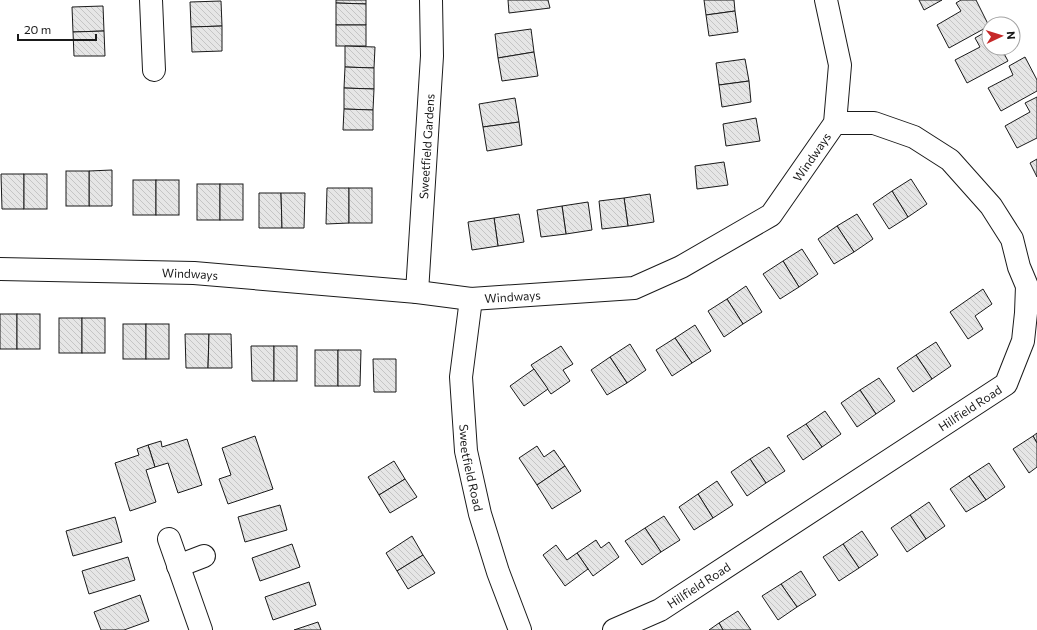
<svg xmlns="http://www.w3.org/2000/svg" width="1037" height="630" viewBox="0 0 1037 630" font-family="Commissioner,sans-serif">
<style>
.building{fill:url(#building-back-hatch);stroke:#1a1a1a}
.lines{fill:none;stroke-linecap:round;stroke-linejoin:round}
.minor-casing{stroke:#1a1a1a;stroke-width:24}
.minor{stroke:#fff;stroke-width:22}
.labels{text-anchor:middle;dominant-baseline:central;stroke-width:3;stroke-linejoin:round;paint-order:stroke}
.street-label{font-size:12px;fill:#1a1a1a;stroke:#fff}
</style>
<defs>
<pattern id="building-back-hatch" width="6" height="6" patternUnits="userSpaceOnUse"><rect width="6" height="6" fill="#e6e6e6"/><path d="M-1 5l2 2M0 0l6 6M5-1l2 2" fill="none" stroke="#c5c5c5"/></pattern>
</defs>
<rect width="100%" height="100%" fill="#fff"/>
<!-- building -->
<g class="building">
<polygon points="336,0 366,0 366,4 336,3"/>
<polygon points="508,0 548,0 550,8 509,13"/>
<polygon points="704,0 734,0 735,11 706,15"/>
<polygon points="919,0 942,0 924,10"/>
<polygon points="961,0 976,0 989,26 949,48 937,25 961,11 956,3"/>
<polygon points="221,1 222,26 191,27 190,2"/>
<polygon points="336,3 366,4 366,25 336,25"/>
<polygon points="103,6 104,31 73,32 72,7"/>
<polygon points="735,11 738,32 709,36 706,15"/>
<rect x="336" y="25" width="30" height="21"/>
<polygon points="222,26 222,51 192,52 191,27"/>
<polygon points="531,29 534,52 498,58 495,34"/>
<polygon points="989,30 989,48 1001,48 1008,61 967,83 955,60 980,47 975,38"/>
<polygon points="104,31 105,56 74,56 73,32"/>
<polygon points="345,46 375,47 374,68 345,67"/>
<polygon points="534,52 538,76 502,81 498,58"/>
<polygon points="1025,57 1037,80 1037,91 1001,111 988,88 1013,75 1009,66"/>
<polygon points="745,59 749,81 719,85 716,63"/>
<polygon points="345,67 374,68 374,89 344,88"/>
<polygon points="749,81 751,102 722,107 719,85"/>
<polygon points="344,88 374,89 373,110 344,109"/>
<polygon points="1037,97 1037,138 1017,148 1005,126 1030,112 1025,103"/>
<polygon points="515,98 519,122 483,127 479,104"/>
<polygon points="344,109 373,110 373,130 343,130"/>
<polygon points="756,118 760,141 726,146 723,124"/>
<polygon points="519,122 522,145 487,151 483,127"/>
<polygon points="1037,159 1037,177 1030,163"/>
<polygon points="724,162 728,185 697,189 695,166"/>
<polygon points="112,170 112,206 89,206 89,171"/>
<rect x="66" y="171" width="23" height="35"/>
<polygon points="1,174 24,174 24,209 2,209"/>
<rect x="24" y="174" width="23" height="35"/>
<polygon points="911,179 927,204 908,217 892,191"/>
<rect x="133" y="180" width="23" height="35"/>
<rect x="156" y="180" width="23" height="35"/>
<rect x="197" y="184" width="23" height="36"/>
<rect x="220" y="184" width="23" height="36"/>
<polygon points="327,188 349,188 349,223 326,224"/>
<rect x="349" y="188" width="23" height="35"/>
<polygon points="892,191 908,217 889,229 873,204"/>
<polygon points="259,193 281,193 282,228 259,228"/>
<polygon points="281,193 305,193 304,228 282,228"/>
<polygon points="650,194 654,222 628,226 624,198"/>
<polygon points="624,198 628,226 602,229 599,201"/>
<polygon points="588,202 592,230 566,234 562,206"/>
<polygon points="562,206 566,234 541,237 537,210"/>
<polygon points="519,214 524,242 498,246 494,218"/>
<polygon points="857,214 873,239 854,252 837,226"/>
<polygon points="494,218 498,246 472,250 468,222"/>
<polygon points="837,226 854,252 834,264 818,239"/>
<polygon points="802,249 818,274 799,287 783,261"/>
<polygon points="783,261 799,287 780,299 763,274"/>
<polygon points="746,286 762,312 743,324 727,299"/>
<polygon points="983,289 992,304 975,316 983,329 968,339 950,312"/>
<polygon points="727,299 743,324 724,337 708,311"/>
<rect x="0" y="314" width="17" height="35"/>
<rect x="17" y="314" width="23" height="35"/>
<rect x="59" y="318" width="23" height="35"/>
<rect x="82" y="318" width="23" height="35"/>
<rect x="123" y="324" width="23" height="35"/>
<rect x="146" y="324" width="23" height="35"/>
<polygon points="695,325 711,351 692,363 675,338"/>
<polygon points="185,334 209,334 208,368 186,368"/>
<polygon points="209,334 231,334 232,368 208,368"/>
<polygon points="675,338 692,363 672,376 656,350"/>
<polygon points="936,342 951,366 932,379 916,355"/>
<polygon points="630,344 646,370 627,383 610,357"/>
<polygon points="251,346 274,346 274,381 252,381"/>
<rect x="274" y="346" width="23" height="35"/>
<polygon points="561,346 573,364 563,370 570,381 551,394 531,365"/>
<rect x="315" y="350" width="23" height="36"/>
<polygon points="338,350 361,350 360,386 338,386"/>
<polygon points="916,355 932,379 913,392 897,368"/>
<polygon points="610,357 627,383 607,395 591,370"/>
<polygon points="373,359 396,359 396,392 374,392"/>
<polygon points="534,369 548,389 524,406 510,386"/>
<polygon points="879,378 895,401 876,414 860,390"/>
<polygon points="860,390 876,414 857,427 841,403"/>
<polygon points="825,411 841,434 822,447 806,424"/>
<polygon points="806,424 822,447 803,460 787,436"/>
<polygon points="1037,433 1037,443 1033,436"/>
<polygon points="255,436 273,489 228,504 219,479 231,475 222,448"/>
<polygon points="1033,436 1037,443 1037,467 1029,473 1013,449"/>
<polygon points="187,439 202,485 178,493 168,463 155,467 148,445 161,441 162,447"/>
<polygon points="148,445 155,467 146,470 156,502 130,511 115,463 139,455 137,449"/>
<polygon points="537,446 544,457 554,450 565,466 537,485 519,458"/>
<polygon points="769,447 785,471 766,483 750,459"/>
<polygon points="750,459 766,483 747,496 731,472"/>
<polygon points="394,461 405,479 379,495 368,477"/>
<polygon points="989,463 1005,487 986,500 969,476"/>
<polygon points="565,466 581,491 552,509 537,485"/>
<polygon points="969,476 986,500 966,512 950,489"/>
<polygon points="405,479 417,497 390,513 379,495"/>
<polygon points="717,481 733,505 713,518 698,494"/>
<polygon points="698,494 713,518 694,530 679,507"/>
<polygon points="929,502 945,526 926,539 910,515"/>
<polygon points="280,505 287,530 245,542 238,517"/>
<polygon points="910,515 926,539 907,552 891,528"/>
<polygon points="664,516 680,540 661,552 645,528"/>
<polygon points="115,517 122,542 73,556 66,531"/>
<polygon points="645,528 661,552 642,565 625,541"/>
<polygon points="862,531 878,555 859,568 843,544"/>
<polygon points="412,536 423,555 397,571 386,553"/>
<polygon points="596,540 601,548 609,542 619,557 593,576 577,553"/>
<polygon points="292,544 300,567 260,581 252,558"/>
<polygon points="843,544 859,568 839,581 823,557"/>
<polygon points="556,545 567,560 577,553 588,569 565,586 543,555"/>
<polygon points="423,555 435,573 408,589 397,571"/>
<polygon points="128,557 135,580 89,594 82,571"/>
<polygon points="801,571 816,595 797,607 781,584"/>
<polygon points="309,582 316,605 273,620 265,597"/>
<polygon points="781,584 797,607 778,620 762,596"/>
<polygon points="140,595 149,621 124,630 101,630 94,612"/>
<polygon points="738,611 751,630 723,630 719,623"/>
<polygon points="318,622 321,630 294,630"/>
<polygon points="719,623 723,630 709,630"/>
</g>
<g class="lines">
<!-- minor casing -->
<g class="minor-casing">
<g id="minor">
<polyline points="151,0 154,70"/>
<path id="s1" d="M0,269L194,273L417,292L471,299L634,288L681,267L771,215L835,123L840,65L826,0"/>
<path id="s2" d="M417,292L432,56L431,0"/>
<path id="s3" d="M471,299L461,377L466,451L480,514L498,572L520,630"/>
<polyline points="169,539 201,630"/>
<polyline points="178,566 204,556"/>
<path id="s4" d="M614,630L660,610L1006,384L1023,341L1026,313L1027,286L1019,267L1012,239L991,206L950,160L914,137L874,123H835"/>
</g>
</g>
<!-- minor -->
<use href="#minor" class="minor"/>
</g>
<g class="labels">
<!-- street labels -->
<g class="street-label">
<text stroke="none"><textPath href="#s2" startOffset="146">Sweetfield Gardens</textPath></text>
<text stroke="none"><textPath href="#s1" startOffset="862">Windways</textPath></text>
<text stroke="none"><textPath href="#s1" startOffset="190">Windways</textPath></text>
<text stroke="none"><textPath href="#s1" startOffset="514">Windways</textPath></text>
<text stroke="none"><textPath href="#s4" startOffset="420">Hillfield Road</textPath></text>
<text stroke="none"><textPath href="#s3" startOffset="170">Sweetfield Road</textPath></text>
<text stroke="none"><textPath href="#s4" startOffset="96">Hillfield Road</textPath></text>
</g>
</g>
<!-- north arrow -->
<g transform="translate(1001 36) rotate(86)"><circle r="19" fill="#ffffff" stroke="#a3a3a3"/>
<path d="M0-3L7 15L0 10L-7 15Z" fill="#c62828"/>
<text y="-6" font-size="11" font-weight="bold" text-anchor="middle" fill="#1a1a1a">N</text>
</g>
<!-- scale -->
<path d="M18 34v6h78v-6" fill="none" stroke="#1a1a1a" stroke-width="2"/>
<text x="24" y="34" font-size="12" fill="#1a1a1a" stroke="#ffffff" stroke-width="3" paint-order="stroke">20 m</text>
</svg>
